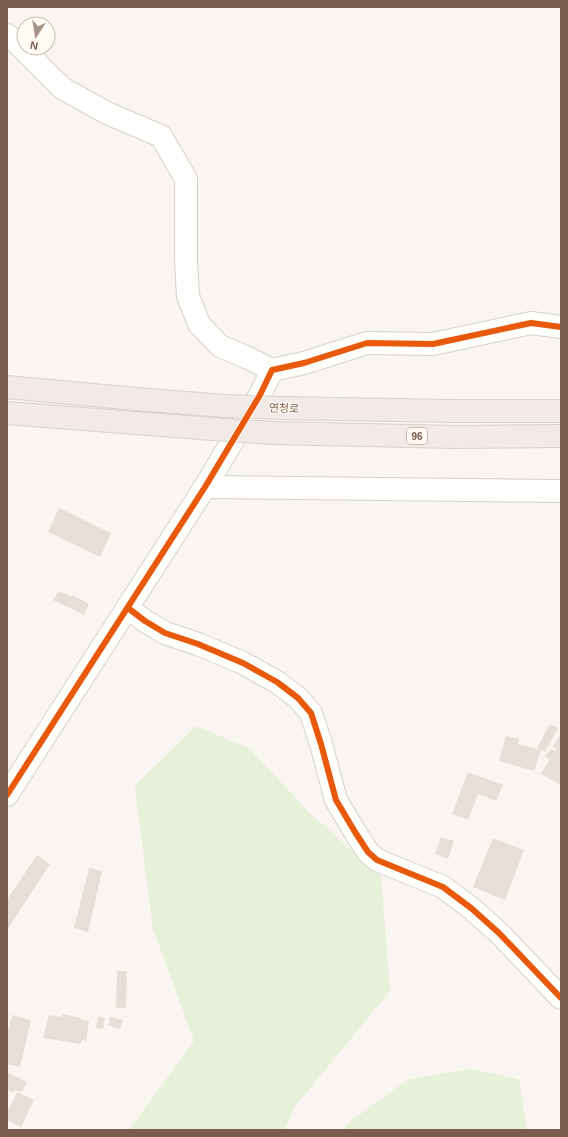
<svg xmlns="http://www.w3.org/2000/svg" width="568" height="1137" viewBox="0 0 568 1137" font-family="Arial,'Noto Sans KR',sans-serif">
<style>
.green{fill:#e7f0db}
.building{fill:#e6ded7}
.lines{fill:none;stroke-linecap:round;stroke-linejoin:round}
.minor-casing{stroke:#d7d1cb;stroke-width:24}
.highway-casing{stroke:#dad1cc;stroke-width:24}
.minor{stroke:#fefefd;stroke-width:22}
.highway{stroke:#f2eae7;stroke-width:22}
.highway-bridge-casing{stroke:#dad1cc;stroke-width:24;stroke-linecap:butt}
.highway-bridge{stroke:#f2eae7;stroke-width:22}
.cycleway-casing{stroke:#fffaf3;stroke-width:8}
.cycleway{stroke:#e8590c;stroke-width:6}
.labels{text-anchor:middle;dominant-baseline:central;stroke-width:3;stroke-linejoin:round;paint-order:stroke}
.shield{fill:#fffaf3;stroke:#a28b7f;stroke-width:1}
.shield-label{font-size:10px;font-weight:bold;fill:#7a5c4d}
.street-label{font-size:11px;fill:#7a5c4d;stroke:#fffaf3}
</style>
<rect width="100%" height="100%" fill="#f9f5f0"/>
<!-- green -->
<g class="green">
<polygon points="196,726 249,748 310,813 381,876 390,991 293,1109 285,1130 129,1130 194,1041 153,929 135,786"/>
<polygon points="470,1069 519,1079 527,1130 345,1130 345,1125 409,1079"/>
</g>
<!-- building -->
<g class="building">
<polygon points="59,508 111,533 100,557 48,532"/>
<polygon points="59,591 71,597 72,595 89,604 84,615 53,600"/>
<polygon points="550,724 558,728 545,752 537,748"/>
<polygon points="561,734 561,752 553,747"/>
<polygon points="506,736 519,739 518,744 541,750 534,771 499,761"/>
<polygon points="551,749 555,751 556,749 561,752 561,785 541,774 552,756 549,759 545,757"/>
<polygon points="468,772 503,785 496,801 478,794 468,820 452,814"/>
<polygon points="441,837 454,841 448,859 435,854"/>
<polygon points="493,838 524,850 505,900 473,887"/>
<polygon points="37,855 50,864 7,930 7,900"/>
<polygon points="89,868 102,871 88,932 74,928"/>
<polygon points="117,971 127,971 126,1008 116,1008"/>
<polygon points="62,1014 81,1018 81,1020 89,1021 86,1041 82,1040 81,1044 43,1038 49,1015 61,1017"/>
<polygon points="12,1015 31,1020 20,1067 7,1064 7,1036"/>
<polygon points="98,1016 105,1018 103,1029 96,1028"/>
<polygon points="110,1017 123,1020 120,1029 108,1025"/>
<polygon points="9,1073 27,1082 22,1092 15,1090 14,1093 7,1090 7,1074 8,1075"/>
<polygon points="17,1092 34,1100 21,1127 7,1120 7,1111 8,1111"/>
</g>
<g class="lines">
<!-- minor casing -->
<g class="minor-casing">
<g id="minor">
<polyline points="7,35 15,41 62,88 107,113 161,136 186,179 186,261 188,296 199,324 220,346 246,357 272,370"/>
<polyline points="205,487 561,491"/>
<polyline points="128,608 145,621 165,633 198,644 243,663 277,682 298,698 311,713 321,744 336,800 355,832 368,852 377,860 443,887 471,908 499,933 561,998"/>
<polyline points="7,795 205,487 260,395 272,370 304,363 367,343 433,344 531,323 561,327"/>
</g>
</g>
<!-- highway casing -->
<g class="highway-casing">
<g id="highway">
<polyline points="7,387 136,399 224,406"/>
<polyline points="284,408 454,411 561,411"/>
<polyline points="7,413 213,429"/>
<polyline points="272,433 455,437 561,436"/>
</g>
</g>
<!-- minor -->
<use href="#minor" class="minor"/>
<!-- highway -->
<use href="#highway" class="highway"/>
<!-- highway-bridge casing -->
<g class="highway-bridge-casing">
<g id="highway-bridge">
<polyline points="224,406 284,408"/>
<polyline points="213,429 272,433"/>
</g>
</g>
<!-- highway-bridge -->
<use href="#highway-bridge" class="highway-bridge"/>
<!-- cycleway casing -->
<g class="cycleway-casing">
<g id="cycleway">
<polyline points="128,608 145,621 165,633 198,644 243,663 277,682 298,698 311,713 321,744 336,800 355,832 368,852 377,860 443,887 471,908 499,933 561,998"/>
<polyline points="7,795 205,487 260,395 272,370 304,363 367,343 433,344 531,323 561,327"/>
</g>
</g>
<!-- cycleway -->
<use href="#cycleway" class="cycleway"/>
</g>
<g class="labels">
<!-- shield labels -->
<rect class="shield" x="407" y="428" width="20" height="16" rx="3"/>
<g class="shield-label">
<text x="417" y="436">96</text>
</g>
<!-- street labels -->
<g class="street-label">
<text transform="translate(284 408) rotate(2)">연청로</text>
</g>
</g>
<!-- border -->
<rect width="568" height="1137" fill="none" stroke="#7a5c4d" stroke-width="16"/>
<!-- north arrow -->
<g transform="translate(36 36) rotate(192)"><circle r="19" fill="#fffaf3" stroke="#cabbb1"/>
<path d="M0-3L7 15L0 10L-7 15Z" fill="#a69286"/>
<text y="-6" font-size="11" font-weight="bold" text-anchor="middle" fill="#7a5c4d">N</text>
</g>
</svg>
